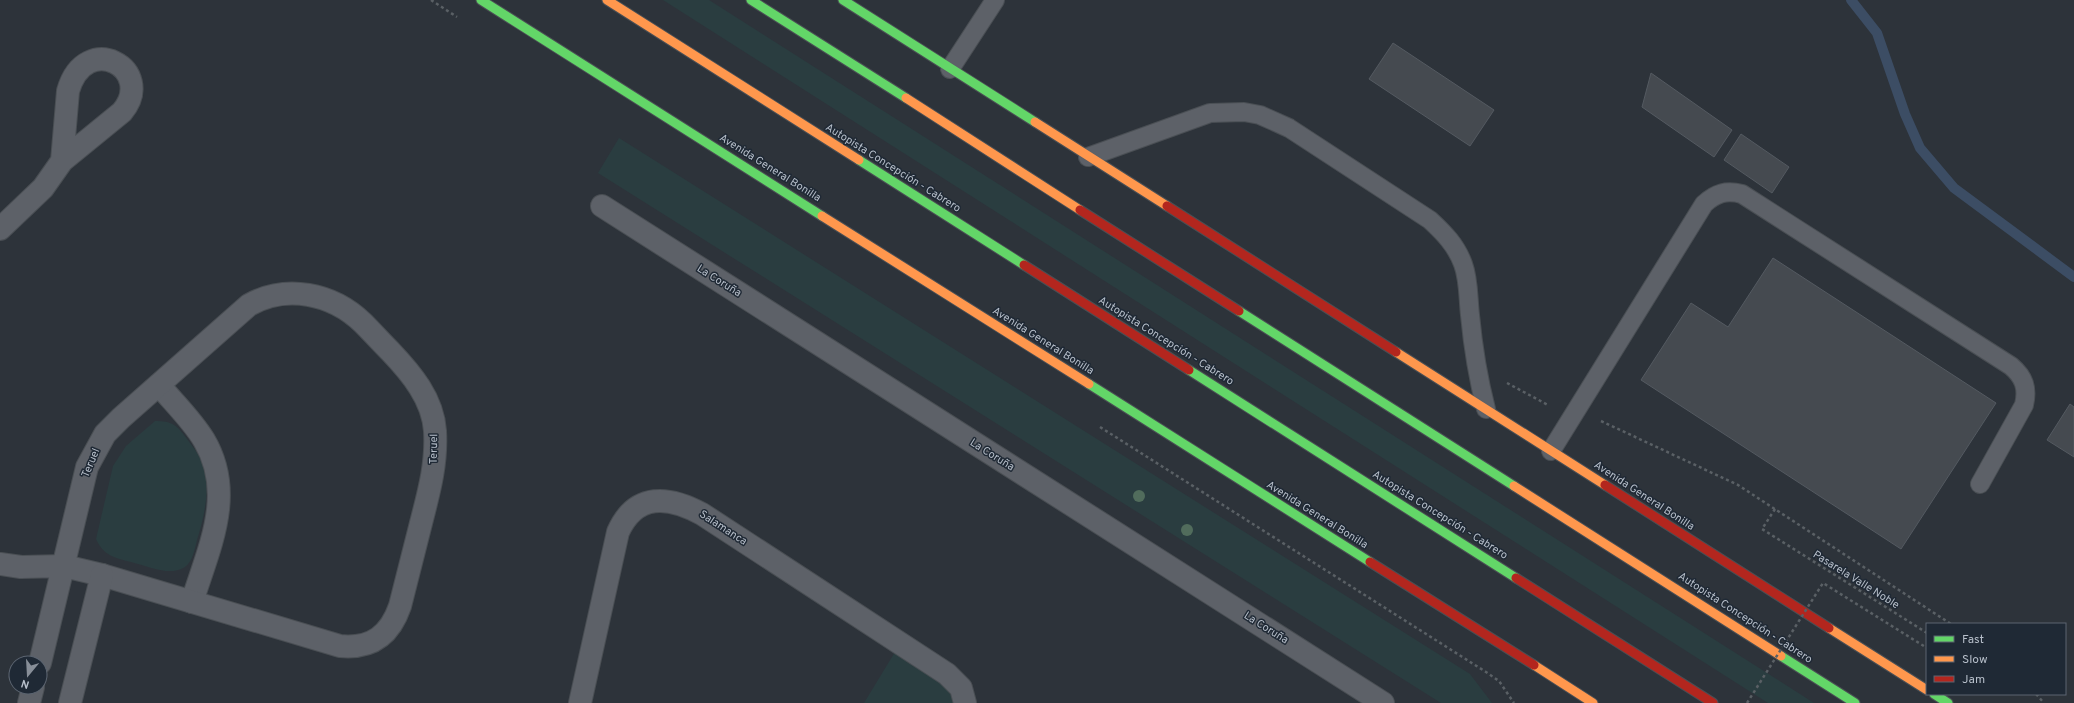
<svg xmlns="http://www.w3.org/2000/svg" width="2074" height="703" viewBox="0 0 2074 703" font-family="Overpass,sans-serif">
<style>
.green{fill:#2a3d40}
.lines{fill:none;stroke-linecap:round;stroke-linejoin:round}
.stream{stroke:#3c4d64;stroke-width:10}
.building{fill:#454a50;stroke:#545a61}
.lane-casing{stroke:#4a4f54;stroke-width:20}
.street-casing{stroke:#4a4f54;stroke-width:24}
.fast-casing{stroke:#4a4f54;stroke-width:11}
.slow-casing{stroke:#4a4f54;stroke-width:11}
.jam-casing{stroke:#4a4f54;stroke-width:11}
.path{stroke:#5a6065;stroke-width:2.5;stroke-dasharray:3 3;stroke-linecap:butt}
.lane{stroke:#5d6168;stroke-width:18}
.street{stroke:#5d6168;stroke-width:22}
.fast{stroke:#63d668;stroke-width:9}
.slow{stroke:#ff974d;stroke-width:9}
.jam{stroke:#b3261e;stroke-width:9}
.path-bridge{stroke:#5a6065;stroke-width:2.5;stroke-dasharray:3 3;stroke-linecap:butt}
.tree{fill:#516c5c}
.labels{text-anchor:middle;dominant-baseline:central;stroke-width:3;stroke-linejoin:round;paint-order:stroke}
.street-label{font-size:11px;fill:#b7bfca;stroke:#1f2935}
</style>
<rect width="100%" height="100%" fill="#2d333a"/>
<!-- green -->
<g class="green">
<polygon points="663,0 709,0 1814,703 1768,703"/>
<polygon points="619,138 1470,674 1492,703 1441,703 598,173"/>
<path d="M155,421C172,421 177,425 187,439C191,445 196,450 199,456C213,481 205,514 197,540C195,548 193,561 185,567C170,576 153,568 138,564C119,558 105,559 96,539L113,466L126,446Z"/>
<path d="M895,652C916,666 945,678 955,703H864Z"/>
</g>
<g class="lines">
<!-- stream -->
<polyline class="stream" points="1851,0 1877,33 1905,114 1920,148 1954,188 2074,277"/>
</g>
<!-- building -->
<g class="building">
<polygon points="1393,43 1494,110 1470,146 1369,79"/>
<polygon points="1651,73 1732,130 1714,157 1642,107"/>
<polygon points="1741,134 1789,167 1772,193 1724,160"/>
<polygon points="1773,258 1996,403 1901,549 1641,380 1691,303 1728,327"/>
<polygon points="2070,404 2074,407 2074,457 2047,440"/>
</g>
<g class="lines">
<!-- lane casing -->
<g class="lane-casing">
<g id="lane">
<polyline points="950,69 995,0"/>
<path d="M1088,157L1210,113L1244,112L1260,115L1289,128L1430,220C1444,233 1456,245 1463,264C1469,280 1468,298 1470,315C1473,347 1478,378 1486,409"/>
<path d="M1551,451L1704,204C1716,193 1726,190 1742,194L2011,366C2024,377 2028,388 2024,405L1980,484"/>
</g>
</g>
<!-- street casing -->
<g class="street-casing">
<g id="street">
<polyline points="602,206 1383,703"/>
<path d="M0,229L43,188L62,161L122,112C157,70 86,29 68,91L62,161"/>
<path d="M159,385C174,403 192,420 204,440C236,494 209,547 192,602"/>
<path d="M0,564L21,567L64,566L102,575L340,646C372,649 390,635 400,606C407,578 414,551 421,523C429,492 437,463 435,431C433,399 411,373 390,351C381,342 372,332 363,323C332,293 286,284 249,305L121,418L105,434L87,467L40,663"/>
<polyline points="29,703 33,687"/>
<polyline points="70,703 102,575"/>
<path d="M580,703L618,532C636,492 669,496 702,514L947,674L961,688L965,703"/>
</g>
</g>
<!-- fast casing -->
<g class="fast-casing">
<g id="fast">
<polyline points="481,0 822,216"/>
<polyline points="751,0 906,98"/>
<polyline points="843,0 1035,122"/>
<polyline points="859,160 1024,265"/>
<polyline points="1239,311 1514,486"/>
<polyline points="1189,370 1516,578"/>
<polyline points="1089,384 1370,562"/>
<polyline points="1781,656 1855,703"/>
<polyline points="1934,694 1948,703"/>
</g>
</g>
<!-- slow casing -->
<g class="slow-casing">
<g id="slow">
<polyline points="607,0 859,160"/>
<polyline points="906,98 1080,210"/>
<polyline points="1035,122 1167,206"/>
<polyline points="822,216 1089,384"/>
<polyline points="1396,352 1605,485"/>
<polyline points="1514,486 1781,656"/>
<polyline points="1829,628 1927,690"/>
<polyline points="1534,665 1593,703"/>
</g>
</g>
<!-- jam casing -->
<g class="jam-casing">
<g id="jam">
<polyline points="1167,206 1396,352"/>
<polyline points="1080,210 1239,311"/>
<polyline points="1024,265 1189,370"/>
<polyline points="1605,485 1829,628"/>
<polyline points="1370,562 1534,665"/>
<polyline points="1516,578 1713,703"/>
</g>
</g>
<!-- path -->
<g class="path">
<polyline points="431,0 457,17"/>
<polyline points="1507,383 1548,405"/>
<polyline points="1601,421 1738,485 1951,624"/>
<polyline points="1100,427 1486,672 1499,681 1514,703"/>
<polyline points="1775,509 1762,529 1927,633"/>
<polyline points="2036,694 2044,703"/>
</g>
<!-- lane -->
<use href="#lane" class="lane"/>
<!-- street -->
<use href="#street" class="street"/>
<!-- fast -->
<use href="#fast" class="fast"/>
<!-- slow -->
<use href="#slow" class="slow"/>
<!-- jam -->
<use href="#jam" class="jam"/>
<!-- path-bridge -->
<polyline class="path-bridge" points="1747,703 1823,583 1927,648"/>
</g>
<!-- trees -->
<g class="tree">
<circle cx="1139" cy="496" r="6"/>
<circle cx="1187" cy="530" r="6"/>
</g>
<g class="labels">
<!-- street labels -->
<g class="street-label">
<text transform="translate(770 168) rotate(32)">Avenida General Bonilla</text>
<text transform="translate(893 168) rotate(32)">Autopista Concepción - Cabrero</text>
<text transform="translate(719 281) rotate(32)">La Coruña</text>
<text transform="translate(1043 341) rotate(32)">Avenida General Bonilla</text>
<text transform="translate(1166 341) rotate(32)">Autopista Concepción - Cabrero</text>
<text transform="translate(434 449) rotate(-89)">Teruel</text>
<text transform="translate(992 455) rotate(32)">La Coruña</text>
<text transform="translate(91 463) rotate(-67)">Teruel</text>
<text transform="translate(1644 496) rotate(33)">Avenida General Bonilla</text>
<text transform="translate(1317 515) rotate(32)">Avenida General Bonilla</text>
<text transform="translate(1440 515) rotate(32)">Autopista Concepción - Cabrero</text>
<text transform="translate(723 528) rotate(33)">Salamanca</text>
<text transform="translate(1856 580) rotate(32)">Pasarela Valle Noble</text>
<text transform="translate(1745 618) rotate(33)">Autopista Concepción - Cabrero</text>
<text transform="translate(1266 628) rotate(32)">La Coruña</text>
</g>
</g>
<!-- legend -->
<rect x="1926" y="623" width="140" height="72" fill="#1f2935" stroke="#5c6571"/>
<rect x="1934" y="636" width="20" height="6" fill="#63d668" stroke="#5c6571"/>
<text x="1962" y="643" font-size="12" fill="#b7bfca">Fast</text>
<rect x="1934" y="656" width="20" height="6" fill="#ff974d" stroke="#5c6571"/>
<text x="1962" y="663" font-size="12" fill="#b7bfca">Slow</text>
<rect x="1934" y="676" width="20" height="6" fill="#b3261e" stroke="#5c6571"/>
<text x="1962" y="683" font-size="12" fill="#b7bfca">Jam</text>
<!-- north arrow -->
<g transform="translate(28 675) rotate(198)"><circle r="19" fill="#1f2935" stroke="#5c6571"/>
<path d="M0-3L7 15L0 10L-7 15Z" fill="#878e98"/>
<text y="-6" font-size="11" font-weight="bold" text-anchor="middle" fill="#b7bfca">N</text>
</g>
</svg>
